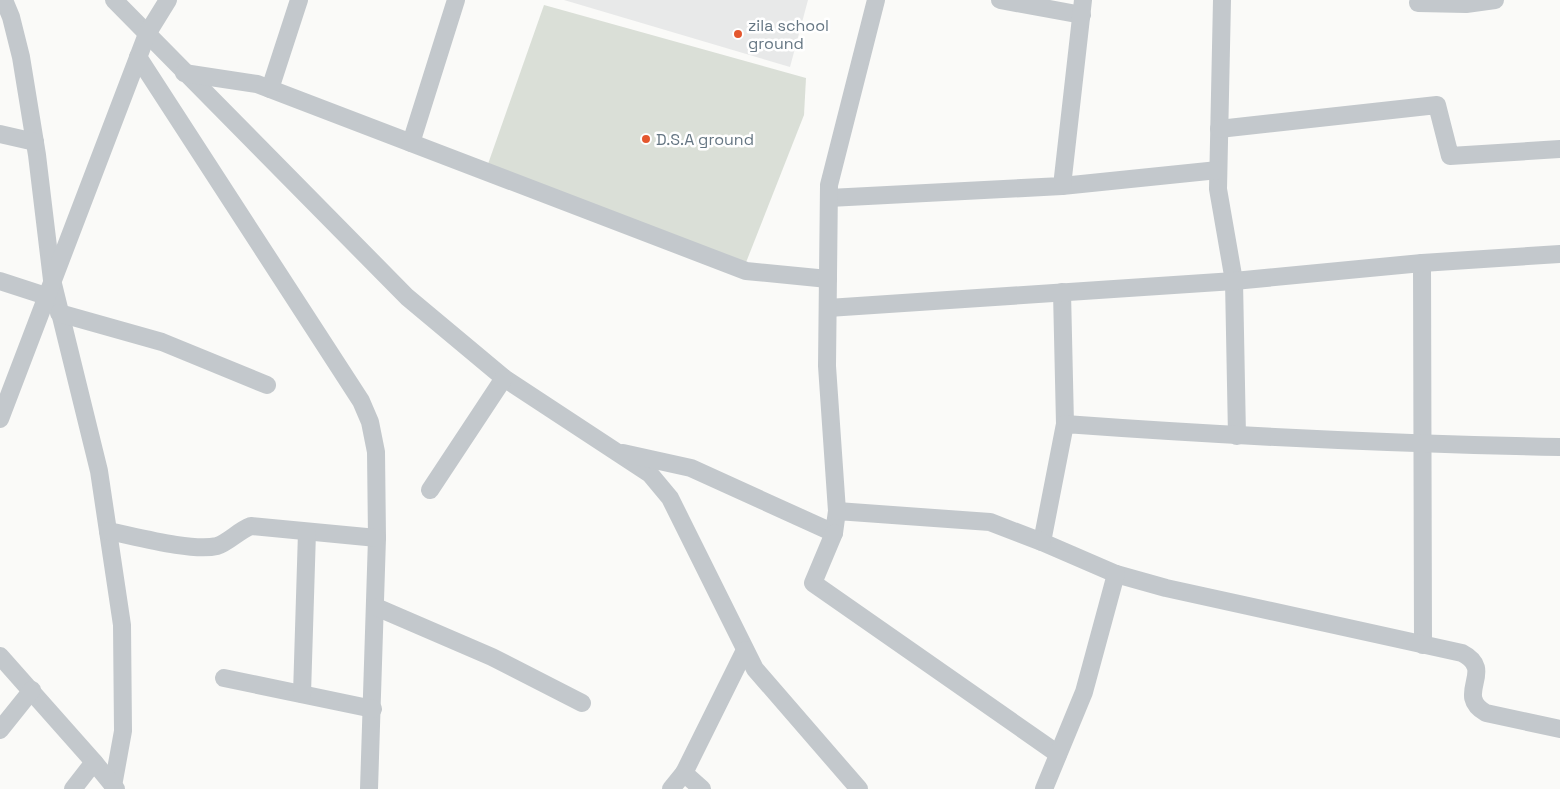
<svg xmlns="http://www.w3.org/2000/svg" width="1560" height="789" viewBox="0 0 1560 789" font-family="'Space Grotesk',sans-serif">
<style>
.built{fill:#e8e9e9}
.green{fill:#dadfd7}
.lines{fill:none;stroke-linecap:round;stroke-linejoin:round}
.minor{stroke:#c3c8cc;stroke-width:18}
.poi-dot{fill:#e4572e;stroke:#fff;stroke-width:2}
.labels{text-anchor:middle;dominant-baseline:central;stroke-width:5;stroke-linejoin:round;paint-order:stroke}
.poi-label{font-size:16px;fill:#657683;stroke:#fff;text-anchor:start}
</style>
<rect width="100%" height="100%" fill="#fafaf8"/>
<!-- built -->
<polygon class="built" points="564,0 808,0 790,67"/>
<!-- green -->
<polygon class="green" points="544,5 806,78 804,115 745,265 488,164"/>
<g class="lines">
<!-- minor -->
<g class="minor">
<polyline points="4,0 11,17 21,57 37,155 52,280 99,471 122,625 123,731 113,786"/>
<polyline points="114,0 407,297 504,378 650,474 670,498 755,669 859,789"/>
<polyline points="1000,0 1082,15"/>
<polyline points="1222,0 1218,189 1234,281 1237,436"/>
<polyline points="1418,3 1466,4 1495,0"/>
<polyline points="138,57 361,401 370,422 376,452 377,538 369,789"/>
<polyline points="184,73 257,84 746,271 828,279"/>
<polyline points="270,89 299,0"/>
<polyline points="1219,129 1437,105 1450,156 1560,149"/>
<polyline points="0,134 35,142"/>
<polyline points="411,143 456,0"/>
<polyline points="1062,186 1218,170"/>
<polyline points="829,198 1062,186 1083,0"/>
<polyline points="1422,263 1423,645"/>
<polyline points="0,281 46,296"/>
<polyline points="1062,292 1065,424"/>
<polyline points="828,308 1234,281 1422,263 1560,254"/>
<polyline points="59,313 162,342 267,385"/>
<polyline points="0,419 147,34 168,0"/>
<path d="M1560,447C1395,444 1230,436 1065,424L1042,542L1116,574L1166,588L1462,653C1497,671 1453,694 1486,713L1560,729"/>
<polyline points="623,453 691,468 834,533 837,511 990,522 1042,542"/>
<polyline points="430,490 504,378"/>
<polyline points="837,511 827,366 829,185 876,0"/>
<path d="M108,531C134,536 192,552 217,546C229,542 238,531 251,526L377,538"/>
<polyline points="834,533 813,583 1058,754"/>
<polyline points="376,607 492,657 582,703"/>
<polyline points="0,656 94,762 116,789"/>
<polyline points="224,678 373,709"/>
<polyline points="302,694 307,532"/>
<polyline points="0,730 32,690"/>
<polyline points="684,773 745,650"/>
<polyline points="73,789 94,762"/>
<polyline points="671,789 684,773 702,789"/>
<polyline points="1044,789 1084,692 1116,574"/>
</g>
</g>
<!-- markers -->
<g class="poi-dot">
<circle cx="738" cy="34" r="5"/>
<circle cx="646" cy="139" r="5"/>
</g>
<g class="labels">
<!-- poi labels -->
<g class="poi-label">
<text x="748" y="25">zila school<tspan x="748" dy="18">ground</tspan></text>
<text x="656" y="139">D.S.A ground</text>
</g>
</g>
</svg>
